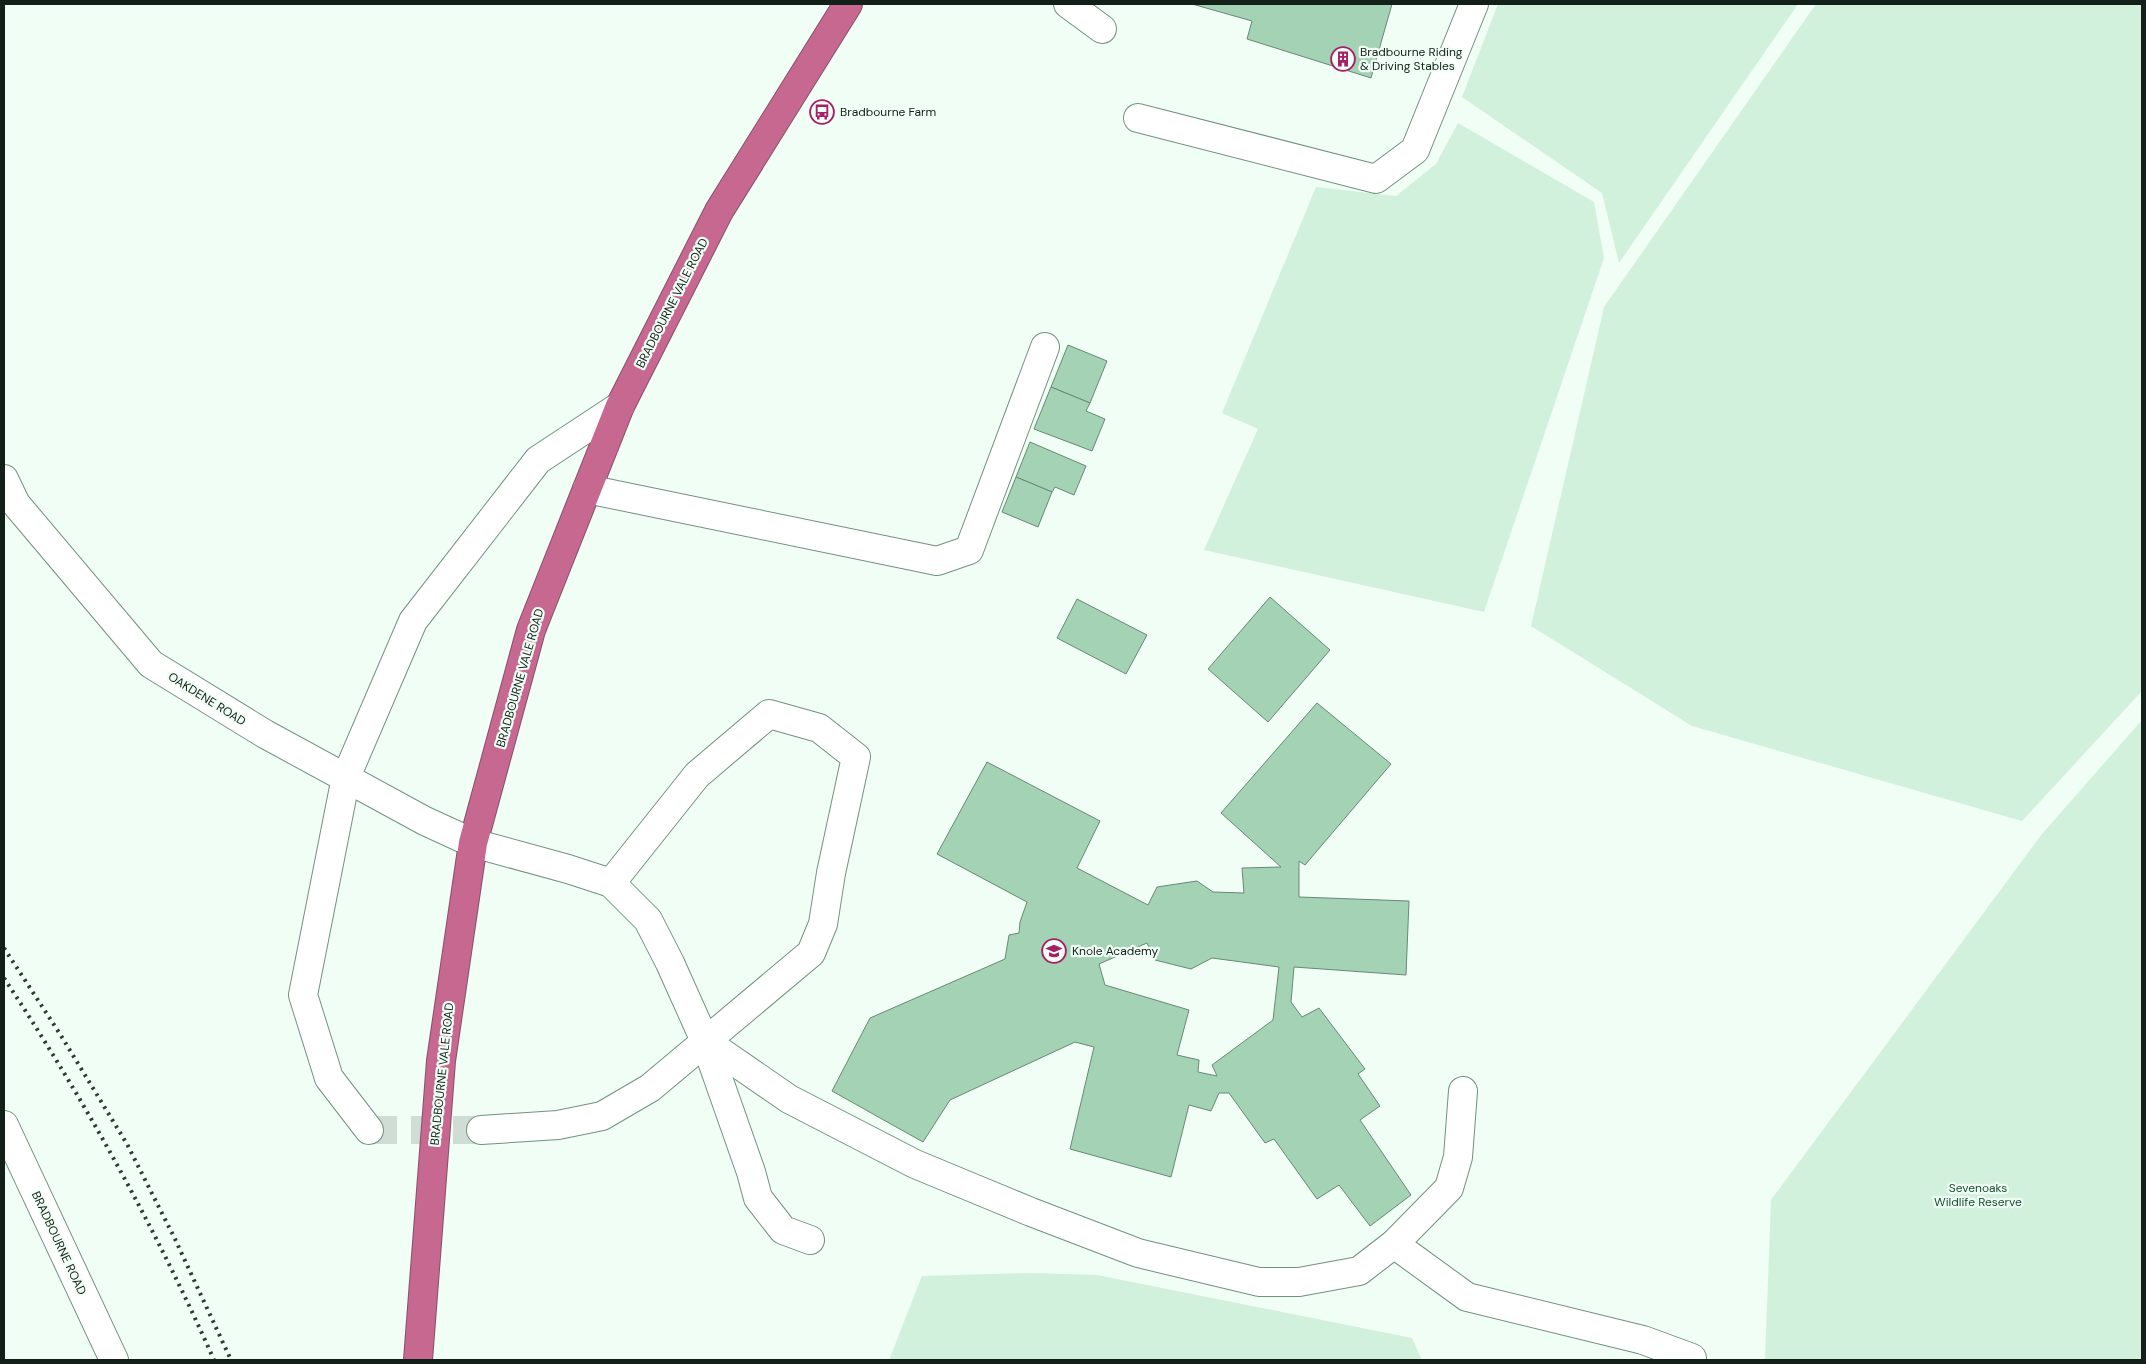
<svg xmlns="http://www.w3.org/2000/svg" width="2146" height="1364" viewBox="0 0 2146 1364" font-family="'DM Sans',sans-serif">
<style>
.green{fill:#d1f1dd}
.building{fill:#a3d2b5;stroke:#688974;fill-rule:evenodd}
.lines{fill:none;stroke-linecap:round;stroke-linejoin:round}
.minor-tunnel{stroke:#cfddd4;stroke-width:28;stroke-dasharray:28 14;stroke-linecap:butt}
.minor-casing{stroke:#72927e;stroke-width:30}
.highway-casing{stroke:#884f66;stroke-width:30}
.minor{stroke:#fff;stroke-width:28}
.highway{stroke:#c76890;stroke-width:28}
.rail{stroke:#2d3b33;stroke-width:4;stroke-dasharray:2.5 5;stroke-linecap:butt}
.labels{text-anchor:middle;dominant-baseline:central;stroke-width:4.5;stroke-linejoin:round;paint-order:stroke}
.poi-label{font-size:12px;fill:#132019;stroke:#f0fef5;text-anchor:start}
.street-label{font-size:12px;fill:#132019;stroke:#f0fef5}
.park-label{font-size:12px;fill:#174e32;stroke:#f0fef5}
</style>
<rect width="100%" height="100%" fill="#f0fef5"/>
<!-- green -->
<g class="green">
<polygon points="1498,4 1798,4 1619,263 1602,193 1462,97"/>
<polygon points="1816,4 2142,4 2142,691 2022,821 1692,726 1531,626 1604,307"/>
<polygon points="1458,123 1594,202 1604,258 1484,612 1204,550 1258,429 1222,413 1316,187 1396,196 1436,164"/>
<polygon points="2142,720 2142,1360 1765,1360 1771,1200 2042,834"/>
<polygon points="1031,1273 1097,1275 1412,1338 1422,1360 889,1360 922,1276"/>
</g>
<!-- building -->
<g class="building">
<polygon points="1192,4 1392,4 1371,78 1247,39 1252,21"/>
<polygon points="1068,345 1107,361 1090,403 1051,387"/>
<polygon points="1051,387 1090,403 1086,411 1105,419 1092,451 1034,429"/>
<polygon points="1030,442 1086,466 1074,495 1055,487 1052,492 1016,477"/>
<polygon points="1016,477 1052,492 1038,527 1002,512"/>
<polygon points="1270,597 1330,650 1268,722 1208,669"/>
<polygon points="1077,599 1147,635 1126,674 1057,638"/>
<path d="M1317,703L1391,764L1305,865L1299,861V897L1409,901L1406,975L1294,967L1291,1002L1302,1017L1319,1008L1365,1069L1358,1074L1380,1106L1360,1120L1411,1195L1370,1226L1339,1185L1317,1199L1274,1139L1265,1143L1229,1093H1219L1211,1111L1189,1105L1171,1177L1070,1149L1094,1047L1075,1042L950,1100L923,1142L832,1091L870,1018L1005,959L1009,935L1019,933L1020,922L1027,902L937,854L987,762L1100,821L1077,868L1148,905L1157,887L1197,881L1213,892L1244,893L1242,868L1281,867L1221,813ZM1147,943L1155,960L1191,969L1212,958L1279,967L1273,1020L1212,1065L1217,1076L1198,1072L1199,1060L1177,1055L1189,1010L1105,985L1099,964Z"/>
</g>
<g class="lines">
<!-- minor-tunnel -->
<polyline class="minor-tunnel" points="369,1130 481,1130"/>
<!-- minor casing -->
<g class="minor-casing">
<g id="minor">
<polyline points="1068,4 1102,29"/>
<polyline points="1138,118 1376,179 1415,150 1474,4"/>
<polyline points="4,479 16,504 151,664 265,734 425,821 473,843 568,869 611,883 648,920 670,963 705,1041 751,1172 758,1198 783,1230 810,1240"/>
<polyline points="587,489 937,561 969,550 1045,347"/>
<polyline points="705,1041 789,1099 915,1164 1031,1212 1138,1253 1259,1282 1299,1282 1359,1271 1394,1244 1449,1188 1458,1157 1463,1091"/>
<polyline points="4,1125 114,1360"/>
<polyline points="369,1130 329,1078 303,995 346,777 413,621 538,460 620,406"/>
<polyline points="481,1130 558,1125 602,1116 650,1088 811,953 823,924 831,873 856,757 819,728 769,714 697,775 611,883"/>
<polyline points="1394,1244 1467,1297 1643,1340 1692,1358 1692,1360"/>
</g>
</g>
<!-- highway casing -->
<g class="highway-casing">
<polyline id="highway" points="418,1360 441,1061 473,843 531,630 620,406 719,211 848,4"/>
</g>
<!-- minor -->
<use href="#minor" class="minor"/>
<!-- highway -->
<use href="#highway" class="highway"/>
<!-- rail -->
<g class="rail">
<polyline points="4,948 60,1034 127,1144 175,1239 231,1360"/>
<path d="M4,978C84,1099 155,1227 214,1360"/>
</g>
</g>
<!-- icons -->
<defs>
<g id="building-ring" transform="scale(1.25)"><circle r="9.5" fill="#f0fef5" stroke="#a71f66" stroke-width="1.5"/><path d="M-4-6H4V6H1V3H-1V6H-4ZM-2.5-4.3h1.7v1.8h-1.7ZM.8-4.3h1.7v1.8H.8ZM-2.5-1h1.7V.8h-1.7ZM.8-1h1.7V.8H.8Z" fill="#a71f66"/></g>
<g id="bus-ring" transform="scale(1.25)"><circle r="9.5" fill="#f0fef5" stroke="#a71f66" stroke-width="1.5"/><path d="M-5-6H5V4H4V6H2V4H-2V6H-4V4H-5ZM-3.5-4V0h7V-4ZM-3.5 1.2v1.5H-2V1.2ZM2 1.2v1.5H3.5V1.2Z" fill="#a71f66"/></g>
<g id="school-ring" transform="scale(1.25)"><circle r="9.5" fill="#f0fef5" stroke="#a71f66" stroke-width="1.5"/><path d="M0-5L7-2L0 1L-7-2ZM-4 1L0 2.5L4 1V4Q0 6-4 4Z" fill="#a71f66"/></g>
</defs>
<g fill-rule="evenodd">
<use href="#building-ring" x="1343" y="59"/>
<use href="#bus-ring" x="822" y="112"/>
<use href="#school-ring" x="1054" y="951"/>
</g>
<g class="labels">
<!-- poi labels -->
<g class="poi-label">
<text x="1360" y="52">Bradbourne Riding<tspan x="1360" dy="14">&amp; Driving Stables</tspan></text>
<text x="840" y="112">Bradbourne Farm</text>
<text x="1072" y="951">Knole Academy</text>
</g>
<!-- street labels -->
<g class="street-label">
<text transform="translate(672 303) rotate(-63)">BRADBOURNE VALE ROAD</text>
<text transform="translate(520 678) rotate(-74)">BRADBOURNE VALE ROAD</text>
<text transform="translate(207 699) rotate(32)">OAKDENE ROAD</text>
<text transform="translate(442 1074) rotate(-84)">BRADBOURNE VALE ROAD</text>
<text transform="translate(59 1243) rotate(65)">BRADBOURNE ROAD</text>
</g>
<!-- park labels -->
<g class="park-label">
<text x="1978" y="1188">Sevenoaks<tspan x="1978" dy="14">Wildlife Reserve</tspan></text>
</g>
</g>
<!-- border -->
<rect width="2146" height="1364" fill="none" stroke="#132019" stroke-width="10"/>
</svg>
